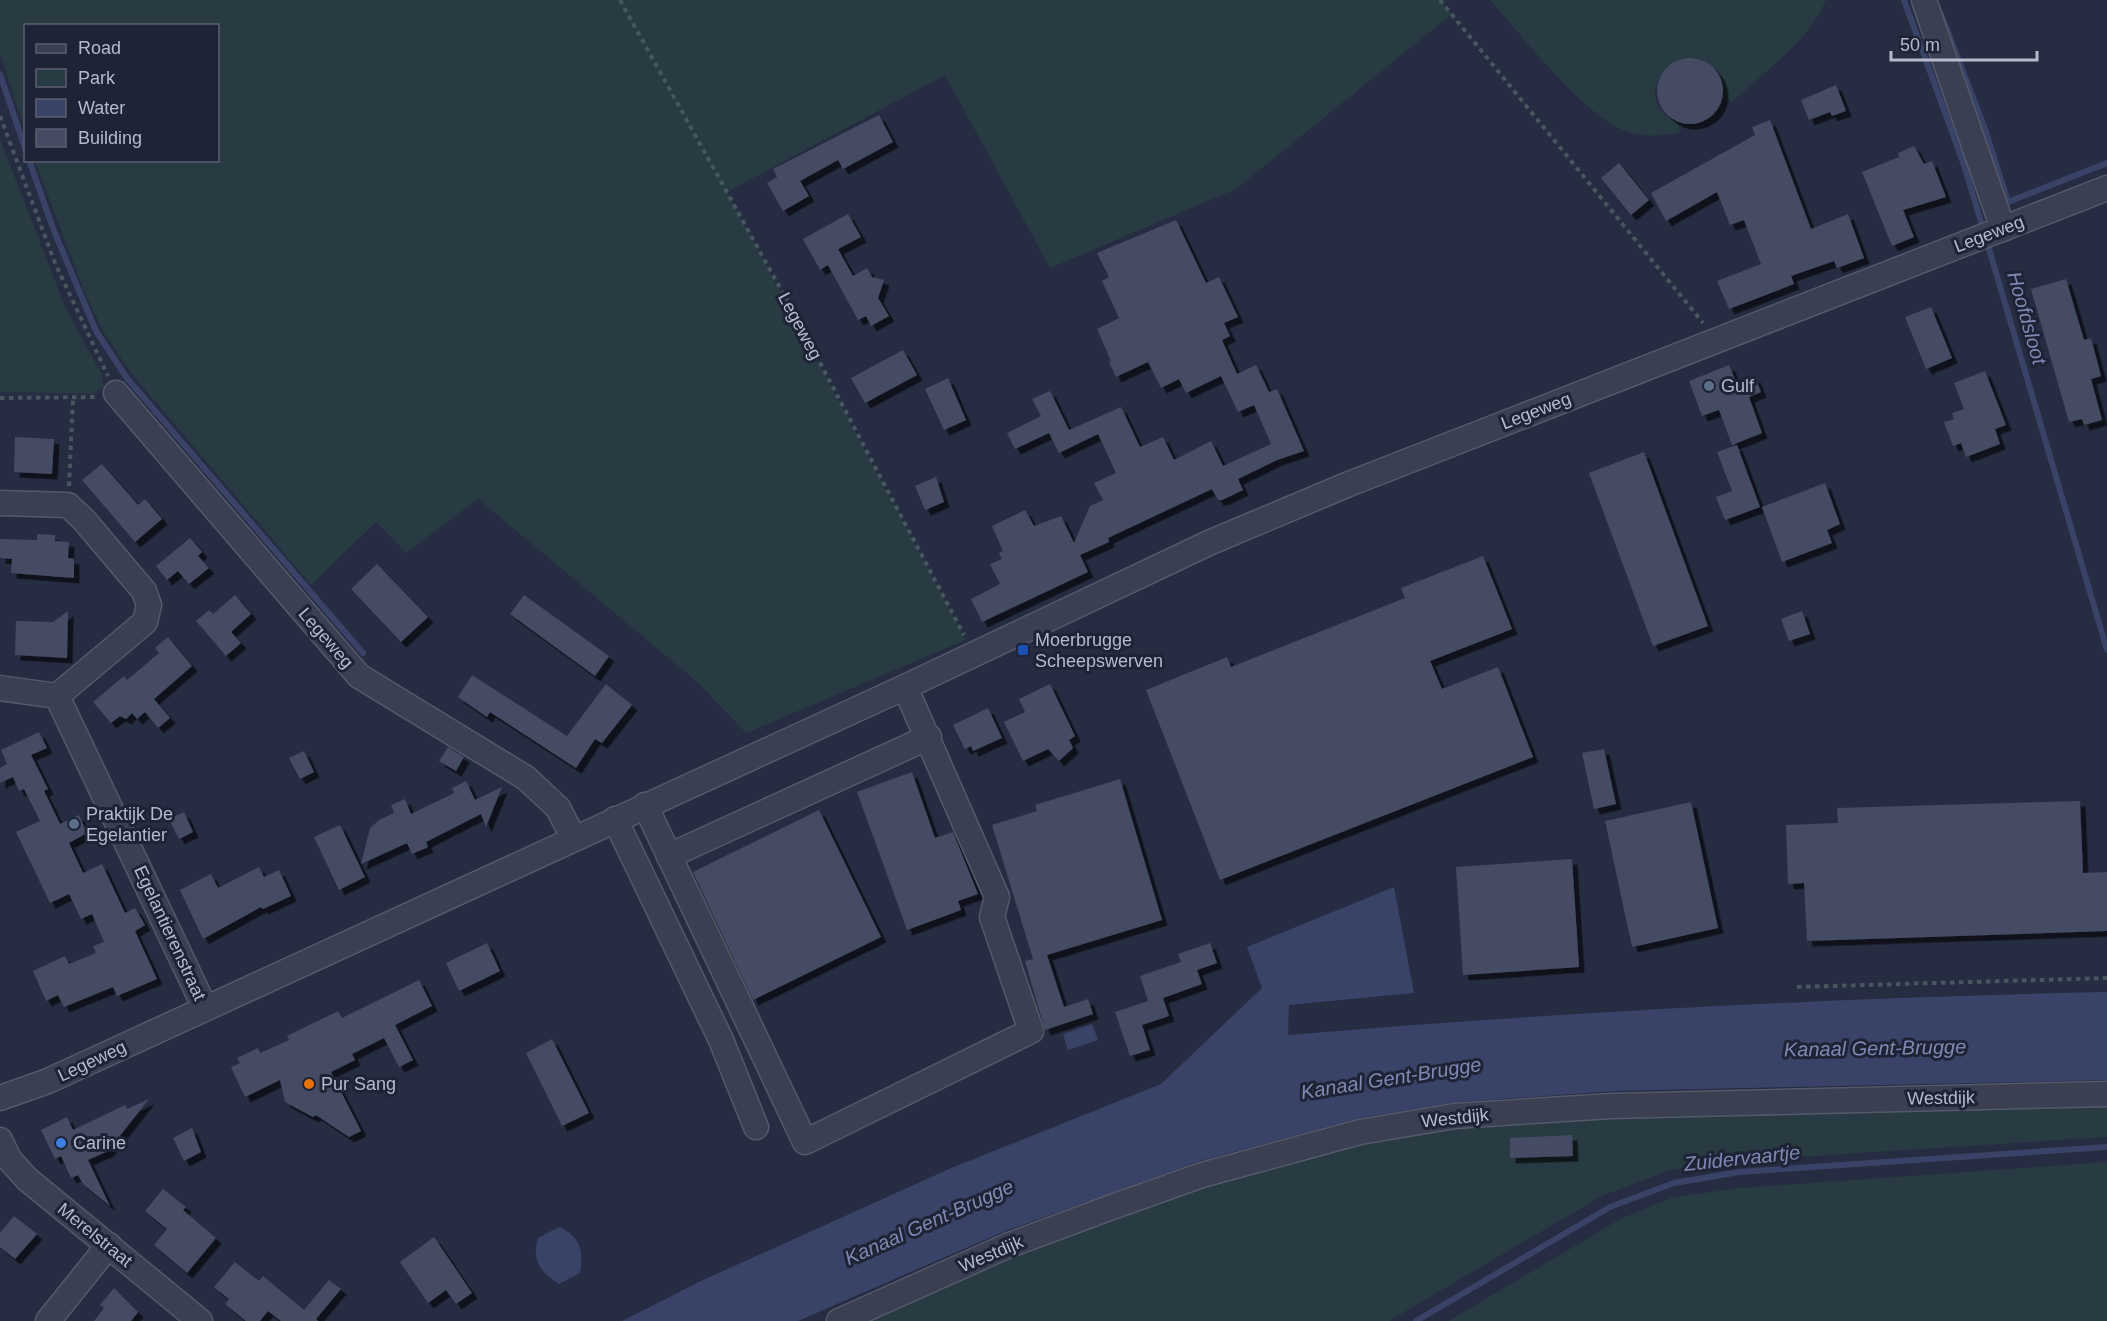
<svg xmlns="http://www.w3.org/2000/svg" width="2107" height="1321" viewBox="0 0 2107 1321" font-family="Helvetica,sans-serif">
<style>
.green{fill:#283a42}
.water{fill:#394368}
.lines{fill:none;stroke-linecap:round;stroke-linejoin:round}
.stream{stroke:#394368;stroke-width:6}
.building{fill:#454b63;filter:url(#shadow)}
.minor-casing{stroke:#55596b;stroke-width:27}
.path{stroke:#46575f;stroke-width:4;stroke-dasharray:4.5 4.5;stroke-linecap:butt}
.minor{stroke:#3a3f51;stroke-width:24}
.service-dot{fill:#5c6f8a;stroke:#1f2336;stroke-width:2}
.transit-dot{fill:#1a4fb4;stroke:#1f2336;stroke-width:2}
.food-dot{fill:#e8710a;stroke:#1f2336;stroke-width:2}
.shop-dot{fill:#3f7fe0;stroke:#1f2336;stroke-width:2}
.labels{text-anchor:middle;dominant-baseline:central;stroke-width:6;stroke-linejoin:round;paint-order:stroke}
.street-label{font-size:18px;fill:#b7bacb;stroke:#1f2336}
.poi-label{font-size:18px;fill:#b7bacb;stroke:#1f2336;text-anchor:start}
.water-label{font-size:20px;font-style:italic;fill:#7e89b2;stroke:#1f2336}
</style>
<defs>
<filter id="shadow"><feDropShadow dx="5.5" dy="5.5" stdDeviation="0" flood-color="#0009"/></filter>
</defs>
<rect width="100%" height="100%" fill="#262c41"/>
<!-- green -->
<g class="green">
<polygon points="0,0 1440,0 1452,14 1236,189 1050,268 945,75 727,192 966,640 746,733 696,681 478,499 406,553 376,522 311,585 131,373 104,333 84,291 35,161 218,160 218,26 26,26 25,131 0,53"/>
<path d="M1490,0H1826C1809,42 1764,71 1732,102L1723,98C1716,20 1629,73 1663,113C1667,117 1674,120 1679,124L1680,133C1660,136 1641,138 1621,129C1579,110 1522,36 1490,0Z"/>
<polygon points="0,139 66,309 101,373 104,386 94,394 0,392"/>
<polygon points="2107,1103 2107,1137 1737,1161 1670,1170 1602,1196 1389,1321 856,1321 1011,1253 1207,1183 1365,1141 1461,1125 1616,1115"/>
<polygon points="2107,1162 2107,1321 1449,1321 1620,1219 1674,1197 1740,1188"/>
</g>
<!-- water -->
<g class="water">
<path d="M1394,887L1414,993L1289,1005L1288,1035C1561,1012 1834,998 2107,992V1080L1615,1091L1458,1102L1360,1118L1200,1161L1003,1232L798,1321H622L703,1280L949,1169L1161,1084L1262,988L1247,947Z"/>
<polygon points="1092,1024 1098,1040 1068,1050 1063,1034"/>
<path d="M559,1227C580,1236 584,1251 580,1273L559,1284C541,1273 531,1260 538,1238Z"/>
</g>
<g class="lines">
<!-- stream -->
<g class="stream">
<polyline points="1904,0 1964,165 1984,232"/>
<polyline points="1941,14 1985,129 2008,202 2107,163"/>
<polyline points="0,74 26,151"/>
<polyline points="29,160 54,231 96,331 126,377 363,653"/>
<polyline points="1987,242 2107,650"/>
<polyline points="1416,1321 1610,1207 1674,1183 1739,1172 2107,1147"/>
</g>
</g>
<!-- building -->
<g class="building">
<circle cx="1690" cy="91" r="33"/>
<polygon points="1836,85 1846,111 1832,116 1830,112 1809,120 1801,100"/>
<polygon points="879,115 893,142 843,169 838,160 800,181 809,196 783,211 767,183 777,177 773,169"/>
<polygon points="1770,120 1811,229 1848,214 1864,258 1837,268 1834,261 1791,276 1794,284 1729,309 1717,281 1761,264 1744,220 1730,225 1717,192 1666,221 1651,193 1755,135 1752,127"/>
<polygon points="1914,146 1924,164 1932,161 1946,197 1903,210 1914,237 1892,246 1862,172 1899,157 1898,153"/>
<polygon points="1619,163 1649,200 1631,215 1601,178"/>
<polygon points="848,214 861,237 838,249 853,276 867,268 872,277 884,280 878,298 889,316 871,326 866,316 858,320 828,265 820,270 803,239"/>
<polygon points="1176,220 1206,283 1219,277 1238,317 1224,323 1230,336 1222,340 1237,374 1256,365 1269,392 1277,389 1304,451 1277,460 1238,479 1243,490 1222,500 1218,500 1212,489 1108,538 1109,542 1080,555 1088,572 982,622 971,599 1000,584 990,564 1002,559 999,553 1003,551 992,526 1025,510 1034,526 1061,516 1074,543 1090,506 1103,500 1094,483 1116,473 1098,434 1059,453 1049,433 1015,449 1007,433 1041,416 1032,399 1050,391 1069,430 1121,407 1140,447 1163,437 1174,460 1211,441 1223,466 1271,444 1254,405 1238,412 1221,376 1186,393 1179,379 1161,388 1148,362 1116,377 1109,362 1111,361 1097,329 1119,318 1102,281 1109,277 1097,253"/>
<polygon points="2066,279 2084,340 2091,338 2101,376 2091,379 2102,420 2084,425 2082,419 2069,422 2031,289"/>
<polygon points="1931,307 1952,358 1926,369 1905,317"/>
<polygon points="903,350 917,375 865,403 851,378"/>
<polygon points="1729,365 1737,384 1755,377 1761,392 1749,397 1762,433 1732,445 1719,410 1702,416 1689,381"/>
<polygon points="1985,371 2006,425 1995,429 2000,444 1966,457 1961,443 1953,446 1944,422 1954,419 1952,413 1964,409 1954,383"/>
<polygon points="948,378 966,420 944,430 925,389"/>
<polygon points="15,437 54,439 52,474 14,472"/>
<polygon points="1737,445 1760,507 1725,520 1716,497 1732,491 1717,452"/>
<polygon points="1644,452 1708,626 1653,646 1589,473"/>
<polygon points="102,464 138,505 145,499 162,519 135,542 82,480"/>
<polygon points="936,477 944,502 925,510 915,486"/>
<polygon points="1825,483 1840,524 1827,530 1832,543 1782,562 1762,507"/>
<polygon points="37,534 55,535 55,541 69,542 68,558 74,559 74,578 11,573 12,559 0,558 0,539 37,540"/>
<polygon points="190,538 202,552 198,556 209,568 189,584 178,571 167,580 156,566"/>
<polygon points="1483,556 1512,629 1430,661 1442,689 1498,667 1533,757 1220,880 1146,690 1227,657 1231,667 1405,598 1401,588"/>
<polygon points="377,564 428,617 401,642 351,589"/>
<polygon points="235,595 251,614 231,632 241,643 226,656 196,621 209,610 213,614"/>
<polygon points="524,595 609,656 595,676 510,614"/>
<polygon points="68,611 67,658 15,655 16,621 53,622"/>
<polygon points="1802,611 1810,634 1789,641 1781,619"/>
<polygon points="168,637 192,666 154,699 170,718 158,728 145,712 137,719 132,713 126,719 120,716 111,723 93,702 124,676 127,680 159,653 155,648"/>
<polygon points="472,675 567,736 606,684 632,705 602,743 595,739 576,768 490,712 487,717 458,697"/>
<polygon points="1050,684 1075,736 1069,740 1073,748 1059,761 1048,749 1023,761 1004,722 1025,712 1019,699"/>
<polygon points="988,708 1002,738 973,751 971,746 965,749 953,725"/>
<polygon points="39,732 47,748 31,755 48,789 44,791 60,824 79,815 87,833 69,843 83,873 102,864 125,913 135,908 145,925 135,931 157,979 117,996 113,987 64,1007 58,995 46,1001 33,971 65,956 69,964 96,953 93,946 104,942 92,914 81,919 69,894 50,903 16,832 40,821 24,789 19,791 13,777 0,783 0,768 7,764 1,750"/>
<polygon points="448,747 464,757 456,771 439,761"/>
<polygon points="1604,749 1616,804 1594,809 1582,753"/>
<polygon points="304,751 314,772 300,779 289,758"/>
<polygon points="912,772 935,838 953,832 978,894 958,901 961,910 907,930 857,792"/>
<polygon points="1120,779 1162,920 1047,955 1064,1007 1088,999 1093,1014 1045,1030 1025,961 1033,959 992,825 1037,811 1035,805"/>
<polygon points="466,781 475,800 502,787 486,827 481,814 426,842 428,847 412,854 407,843 361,864 370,828 379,820 394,813 391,805 405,799 411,814 454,793 452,788"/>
<polygon points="2080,801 2083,873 2107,872 2107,931 1807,941 1804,883 1788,884 1786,825 1838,823 1837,808"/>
<polygon points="1691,802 1718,928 1632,947 1605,821"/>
<polygon points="819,810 881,937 753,1000 693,872"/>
<polygon points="184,812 193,832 179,839 169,819"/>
<polygon points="340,825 365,877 339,890 314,837"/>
<polygon points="1572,859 1579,967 1463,975 1456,867"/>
<polygon points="259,867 264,877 279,870 291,896 263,909 261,907 203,939 180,890 211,874 218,888"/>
<polygon points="487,943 500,971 459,991 446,963"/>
<polygon points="1210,943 1217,963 1197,970 1202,984 1163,998 1169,1016 1142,1025 1150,1050 1130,1056 1115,1012 1148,1001 1140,976 1181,962 1178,954"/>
<polygon points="419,980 432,1006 395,1025 413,1060 399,1067 384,1038 352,1054 355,1060 331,1072 361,1131 349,1137 316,1115 313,1117 285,1102 280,1080 245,1097 231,1067 240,1063 237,1058 258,1048 260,1053 289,1040 287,1036 338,1011 342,1018"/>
<polygon points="552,1039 589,1113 562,1126 526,1053"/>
<polygon points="149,1099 108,1151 88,1160 110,1206 83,1184 78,1175 71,1178 61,1156 55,1159 41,1130 67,1117 73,1130 125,1105 127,1109"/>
<polygon points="192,1128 201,1152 184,1161 173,1138"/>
<polygon points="1572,1135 1573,1156 1510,1158 1510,1138"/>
<polygon points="163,1189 186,1207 183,1210 216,1238 187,1273 154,1245 167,1229 145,1211"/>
<polygon points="14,1216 37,1234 15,1259 0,1247 0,1233"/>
<polygon points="434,1237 472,1293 456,1304 446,1290 428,1303 400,1262"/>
<polygon points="235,1262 259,1281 263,1276 304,1310 329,1280 341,1289 316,1319 318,1321 281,1321 268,1311 260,1321 246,1321 225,1304 229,1299 214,1287"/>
<polygon points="114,1288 138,1312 131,1321 94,1321 104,1308 100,1305"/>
</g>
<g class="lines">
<!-- minor casing -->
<g class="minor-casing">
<g id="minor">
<polyline points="1924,0 2003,229"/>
<polyline points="116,393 359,676 526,778 558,808 573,837"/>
<polyline points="0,503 68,505 84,520 144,591 149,605 145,622 57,696 0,688"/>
<polyline points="57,696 205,1008"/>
<polyline points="645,805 805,1142 1031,1031 992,917 997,897 905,687"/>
<polyline points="615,819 721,1040 756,1127"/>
<polyline points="669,856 929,737"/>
<polyline points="0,1098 48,1081 905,687 1211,542 1349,484 2107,188"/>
<polyline points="0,1140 9,1159 27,1179 200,1321"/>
<polyline points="48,1321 109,1245"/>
<polyline points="839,1321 1007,1246 1112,1207 1202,1175 1360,1132 1455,1116 1611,1106 2107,1094"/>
</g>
</g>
<!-- path -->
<g class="path">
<polyline points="620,0 789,304 964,635"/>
<polyline points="1440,0 1703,323"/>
<polyline points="0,116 55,263 108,376"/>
<polyline points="0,398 98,397"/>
<polyline points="69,486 73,399"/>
<polyline points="1797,987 2107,978"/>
</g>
<!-- minor -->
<use href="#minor" class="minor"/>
</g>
<!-- markers -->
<g class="service-dot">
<circle cx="1709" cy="386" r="6"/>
<circle cx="74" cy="824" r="6"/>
</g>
<rect class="transit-dot" x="1017" y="644" width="12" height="12" rx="3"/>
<circle class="food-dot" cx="309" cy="1084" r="6"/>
<circle class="shop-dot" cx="61" cy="1143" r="6"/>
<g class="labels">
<!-- street labels -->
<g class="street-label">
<text transform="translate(1989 234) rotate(-21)">Legeweg</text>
<text transform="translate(800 326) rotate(62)">Legeweg</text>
<text transform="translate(1536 411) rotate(-21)">Legeweg</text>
<text transform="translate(326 638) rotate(49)">Legeweg</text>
<text transform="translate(170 933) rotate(65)">Egelantierenstraat</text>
<text transform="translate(92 1061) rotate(-25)">Legeweg</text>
<text transform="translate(1941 1098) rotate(-1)">Westdijk</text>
<text transform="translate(1455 1118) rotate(-6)">Westdijk</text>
<text transform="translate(95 1235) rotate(39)">Merelstraat</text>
<text transform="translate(991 1254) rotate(-23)">Westdijk</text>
</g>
<!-- poi labels -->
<g class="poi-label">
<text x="1721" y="386">Gulf</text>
<text x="1035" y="640">Moerbrugge<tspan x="1035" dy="21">Scheepswerven</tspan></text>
<text x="86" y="814">Praktijk De<tspan x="86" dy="21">Egelantier</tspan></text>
<text x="321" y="1084">Pur Sang</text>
<text x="73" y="1143">Carine</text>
</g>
<!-- water labels -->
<g class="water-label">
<text transform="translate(2027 318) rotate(74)">Hoofdsloot</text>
<text transform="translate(1875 1048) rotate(-1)">Kanaal Gent-Brugge</text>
<text transform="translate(1391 1078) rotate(-9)">Kanaal Gent-Brugge</text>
<text transform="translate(1742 1158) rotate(-6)">Zuidervaartje</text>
<text transform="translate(929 1222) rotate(-24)">Kanaal Gent-Brugge</text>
</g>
</g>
<!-- legend -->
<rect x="24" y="24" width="195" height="138" fill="#1f2336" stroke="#5c5f72" stroke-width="1.5"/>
<rect x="36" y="44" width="30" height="9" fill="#3a3f51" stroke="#5c5f72" stroke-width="1.5"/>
<text x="78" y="54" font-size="18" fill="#b7bacb">Road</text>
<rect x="36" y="69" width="30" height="18" fill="#283a42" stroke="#5c5f72" stroke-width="1.5"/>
<text x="78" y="84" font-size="18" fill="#b7bacb">Park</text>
<rect x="36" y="99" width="30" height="18" fill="#394368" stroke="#5c5f72" stroke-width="1.5"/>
<text x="78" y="114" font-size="18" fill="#b7bacb">Water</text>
<rect x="36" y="129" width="30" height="18" fill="#454b63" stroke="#5c5f72" stroke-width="1.5"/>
<text x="78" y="144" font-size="18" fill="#b7bacb">Building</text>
<!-- scale -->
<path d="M1891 51v9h146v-9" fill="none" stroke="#b7bacb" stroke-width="3"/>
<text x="1900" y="51" font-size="18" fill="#b7bacb" stroke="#1f2336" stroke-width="4.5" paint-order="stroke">50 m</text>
</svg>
